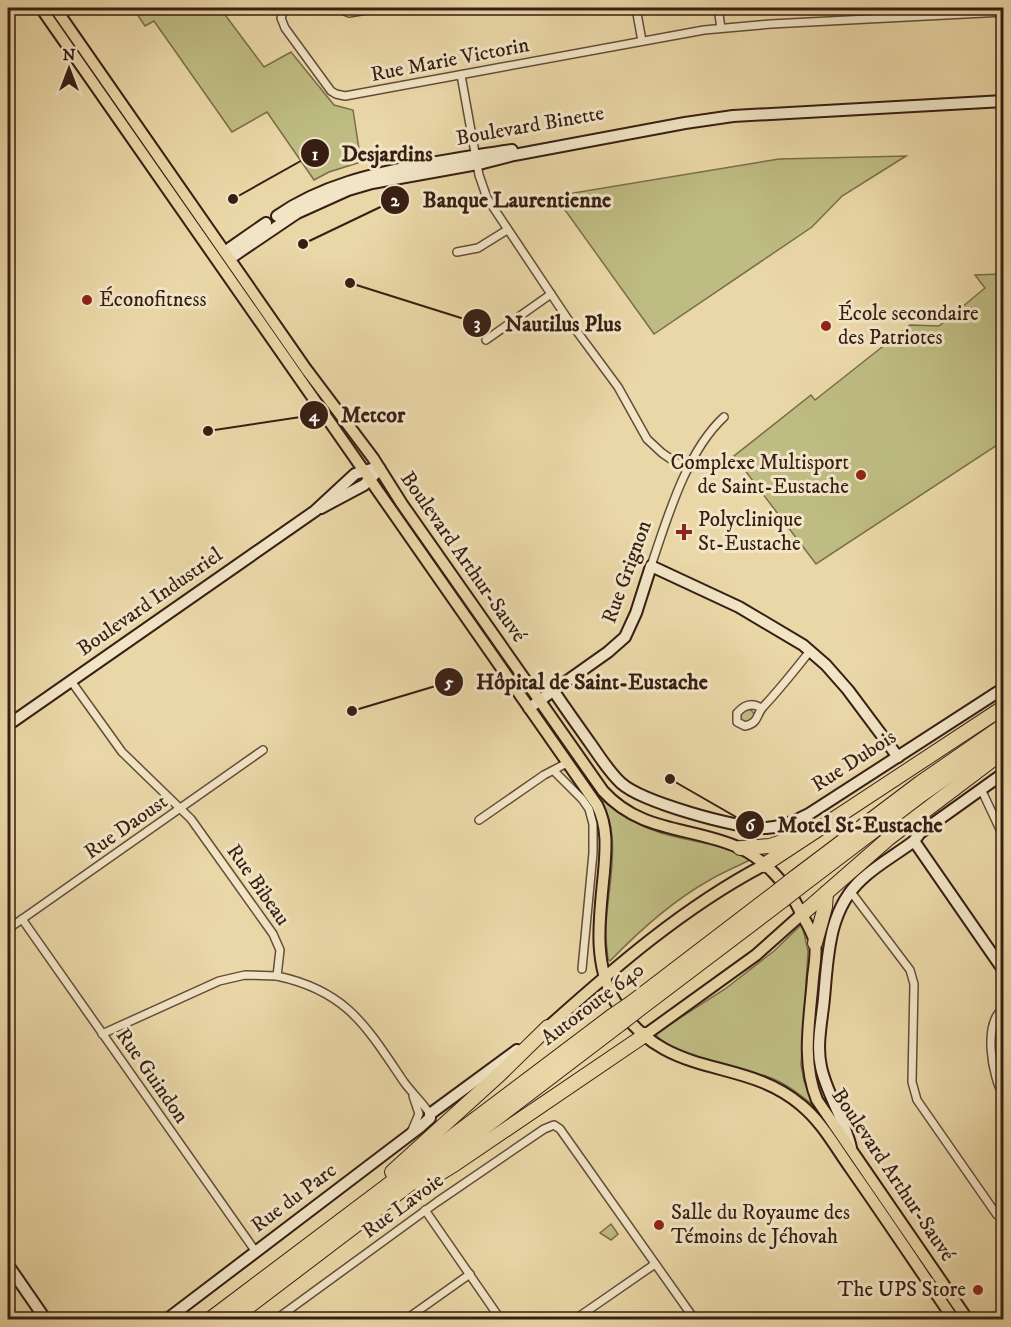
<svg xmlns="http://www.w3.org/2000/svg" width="1011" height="1327" viewBox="0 0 1011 1327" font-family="'IM FELL DW Pica',serif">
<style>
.green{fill:#bebc82;stroke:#7a6d4a;stroke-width:1.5}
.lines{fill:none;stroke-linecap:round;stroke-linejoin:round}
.street-casing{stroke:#644c38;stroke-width:10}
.secondary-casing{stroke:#371e13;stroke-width:14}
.primary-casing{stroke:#371e13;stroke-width:14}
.highway-casing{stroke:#371e13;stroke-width:16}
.street{stroke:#f1e5c6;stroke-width:7}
.secondary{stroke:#f1e5c6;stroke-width:10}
.primary{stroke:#ead7a7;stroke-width:10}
.highway{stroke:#ead7a7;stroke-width:14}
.highway-bridge-casing{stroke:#371e13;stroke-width:16;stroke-linecap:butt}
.highway-bridge{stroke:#ead7a7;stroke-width:14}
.poi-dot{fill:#8f2418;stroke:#f1e5c6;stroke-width:2}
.labels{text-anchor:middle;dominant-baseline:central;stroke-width:6;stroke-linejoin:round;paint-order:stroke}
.street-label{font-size:21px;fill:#371e13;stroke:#f1e5c6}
.poi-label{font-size:21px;fill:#371e13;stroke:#f1e5c6;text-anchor:start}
.leader{fill:none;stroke:#371e13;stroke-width:2}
.callout-dot{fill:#371e13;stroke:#f1e5c6;stroke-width:2}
.mark-label{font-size:18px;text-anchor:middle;font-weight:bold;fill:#fff}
.callout-label{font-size:22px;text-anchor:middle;font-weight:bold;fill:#371e13;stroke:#f1e5c6;stroke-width:6;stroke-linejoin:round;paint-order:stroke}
</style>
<rect width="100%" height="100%" fill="#ead7a7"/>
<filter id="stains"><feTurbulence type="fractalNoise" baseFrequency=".00333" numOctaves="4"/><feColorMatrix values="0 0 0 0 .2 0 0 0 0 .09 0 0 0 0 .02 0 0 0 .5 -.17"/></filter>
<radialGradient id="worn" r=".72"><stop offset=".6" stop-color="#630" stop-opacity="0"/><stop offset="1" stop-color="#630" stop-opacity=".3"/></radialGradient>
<!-- green -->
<g class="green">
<polygon points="133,8 220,8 264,67 291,52 334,105 353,110 361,162 329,172 314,180 267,112 232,132 154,21 145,26"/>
<polygon points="906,156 842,196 812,227 654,334 555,196 779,159"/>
<polygon points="1003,274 1003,453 997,445 816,564 734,456 811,395 815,400 910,325 939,326 985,288 975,275"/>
<circle cx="747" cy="716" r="7"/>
<path d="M604,801C621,816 639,826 661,833C691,842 723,843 750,860C736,867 721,873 708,881C671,902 639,931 610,961L608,959C607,948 605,937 606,926C607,892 623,832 601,803Z"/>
<path d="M802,924L808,951L801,1065L804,1081L814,1106C800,1095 787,1084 771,1078C739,1065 677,1062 655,1034L725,989L774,951Z"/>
<polygon points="611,1224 618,1234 611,1240 600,1233"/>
</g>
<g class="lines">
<!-- street casing -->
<g class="street-casing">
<g id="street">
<polyline points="285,8 281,18 285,28 331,91 336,94 345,96 704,30 771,24 1004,12"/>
<polyline points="337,8 349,13 379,8"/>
<polyline points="636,8 642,41"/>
<polyline points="718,8 721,28"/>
<polyline points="461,75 479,175 487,198 567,318 618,387 647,439 662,453 687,470"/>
<polyline points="457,252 478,248 507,230"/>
<polyline points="486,340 551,294"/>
<path d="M651,566C667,519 686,452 724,417"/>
<path d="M71,681L122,752L191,819L273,934L280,950L277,976C347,991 366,1026 404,1082C412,1093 423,1103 430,1114"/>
<path d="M761,708C752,702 744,705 737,713V722L745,726C759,723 756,715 763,707C780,689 795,670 810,651"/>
<polyline points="554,771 582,799 589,809 593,824 593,853 582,969"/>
<polyline points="981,789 1004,838"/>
<polyline points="479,820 544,775 567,763"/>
<polyline points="851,892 910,970 914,984 912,1082 917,1100 997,1215 1004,1218"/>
<polyline points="22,919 256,1252"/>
<polyline points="8,929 263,750"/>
<path d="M1004,1008C982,1023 992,1077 1004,1097"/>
<polyline points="102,1034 219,981 245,975 277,976"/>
<polyline points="412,1130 419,1114 413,1096"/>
<polyline points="425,1210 501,1320"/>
<polyline points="275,1320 437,1202 544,1129 554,1125 560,1129 695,1320"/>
<polyline points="405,1320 470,1274"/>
<polyline points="574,1320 655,1264"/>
</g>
</g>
<!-- secondary casing -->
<g class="secondary-casing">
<g id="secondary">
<path d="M277,216C322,185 372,174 425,164C454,159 483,154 512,150"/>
<polyline points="230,248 266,223"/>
<polyline points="235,255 297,213 348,190 372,183 483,163 514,155 685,123 733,116 1004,101"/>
<polyline points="321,508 364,485 380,469"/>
<path d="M553,690C565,708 578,726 590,743C600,757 609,772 621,783C642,802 738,829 766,828C782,827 796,821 809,814L1004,688"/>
<polyline points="529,708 608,652 625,637 636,613 651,566 739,607 803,645 826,665 848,690 898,757"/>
<polyline points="8,725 315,511 355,474 378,467"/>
<polyline points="914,841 1004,971"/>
<path d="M851,1148C845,1120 827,1095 821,1067C816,1045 822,1020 824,998C828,956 828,910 862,879C878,864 897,854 914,841L920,833L1004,773"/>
<polyline points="8,1265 46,1320"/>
<polyline points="166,1320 420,1127 430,1118 430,1114 517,1050"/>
</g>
</g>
<!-- primary casing -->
<g class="primary-casing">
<g id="primary">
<path d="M41,8L597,805C608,827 606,849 604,872C600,915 592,962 615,1001C665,1083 741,1054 801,1105C822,1122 836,1148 851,1169C886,1219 920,1270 954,1320"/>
<path d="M55,8L306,369L373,458L402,504L603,791C642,834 692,826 740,848C765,860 787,884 799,909C804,919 812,931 815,942C817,953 814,967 813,978C810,1019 801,1061 817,1100L968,1320"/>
<path d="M548,1027C615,967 684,907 764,865"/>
<polyline points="645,1035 756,955 802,914"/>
</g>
</g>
<!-- highway casing -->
<g class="highway-casing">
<g id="highway">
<polyline points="740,848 770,846 800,836"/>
<polyline points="764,865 1004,707"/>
<polyline points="794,878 920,783 1004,725"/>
<polyline points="800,887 921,795 1004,737"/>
<polyline points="802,914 889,838 1004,751"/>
<polyline points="815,943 825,907 826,893"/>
<polyline points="631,1003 775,893"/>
<polyline points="637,1011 782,901"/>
<polyline points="392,1172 500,1074 548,1027"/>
<polyline points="421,1185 455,1164 645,1035"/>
<polyline points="209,1320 612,1016"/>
<polyline points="231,1320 619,1025"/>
</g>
</g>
<!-- street -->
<use href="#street" class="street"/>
<!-- secondary -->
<use href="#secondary" class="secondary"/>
<!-- primary -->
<use href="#primary" class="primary"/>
<!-- highway -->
<use href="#highway" class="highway"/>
<!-- highway-bridge casing -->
<g class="highway-bridge-casing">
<g id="highway-bridge">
<polyline points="775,893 794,878"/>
<polyline points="782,901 800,887"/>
<polyline points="612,1016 631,1003"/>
<polyline points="619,1025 637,1011"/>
</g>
</g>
<!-- highway-bridge -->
<use href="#highway-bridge" class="highway-bridge"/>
</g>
<!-- markers -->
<g class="poi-dot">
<circle cx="87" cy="300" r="6"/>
<circle cx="826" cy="326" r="6"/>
<circle cx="861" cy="475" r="6"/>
<path d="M681 523h6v6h6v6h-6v6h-6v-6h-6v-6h6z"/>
<circle cx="659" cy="1225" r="6"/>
<circle cx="978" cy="1290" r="6"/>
</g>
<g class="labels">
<!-- street labels -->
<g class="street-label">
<text transform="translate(450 60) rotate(-11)">Rue Marie Victorin</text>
<text transform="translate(530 126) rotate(-10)">Boulevard Binette</text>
<text transform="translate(463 557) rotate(55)">Boulevard Arthur-Sauvé</text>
<text transform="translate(627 572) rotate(-70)">Rue Grignon</text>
<text transform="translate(150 602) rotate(-35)">Boulevard Industriel</text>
<text transform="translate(854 761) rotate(-33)">Rue Dubois</text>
<text transform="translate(126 827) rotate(-35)">Rue Daoust</text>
<text transform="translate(258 885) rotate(55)">Rue Bibeau</text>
<text transform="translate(593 1004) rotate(-37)">Autoroute 640</text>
<text transform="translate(152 1076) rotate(55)">Rue Guindon</text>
<text transform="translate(893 1175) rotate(56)">Boulevard Arthur-Sauvé</text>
<text transform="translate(294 1198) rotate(-37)">Rue du Parc</text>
<text transform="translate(403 1206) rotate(-36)">Rue Lavoie</text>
</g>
<!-- poi labels -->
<g class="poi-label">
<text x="99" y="300">Éconofitness</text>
<text x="838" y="314">École secondaire<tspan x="838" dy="24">des Patriotes</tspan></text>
<text x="849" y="463" text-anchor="end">Complexe Multisport<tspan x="849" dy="24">de Saint-Eustache</tspan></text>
<text x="698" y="520">Polyclinique<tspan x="698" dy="24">St-Eustache</tspan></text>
<text x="671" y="1213">Salle du Royaume des<tspan x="671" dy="24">Témoins de Jéhovah</tspan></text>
<text x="966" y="1290" text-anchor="end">The UPS Store</text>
</g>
</g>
<!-- callouts -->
<path class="leader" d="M233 199L315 153M303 244L395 200M350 283L477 323M208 431L314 415M352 711L449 682M670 779L750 825"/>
<g class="callout-dot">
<circle cx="233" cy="199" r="6"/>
<circle cx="303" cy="244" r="6"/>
<circle cx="350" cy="283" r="6"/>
<circle cx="208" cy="431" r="6"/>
<circle cx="352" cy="711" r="6"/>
<circle cx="670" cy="779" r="6"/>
<circle cx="315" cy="153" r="15"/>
<circle cx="395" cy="200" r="15"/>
<circle cx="477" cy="323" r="15"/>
<circle cx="314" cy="415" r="15"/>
<circle cx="449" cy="682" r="15"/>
<circle cx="750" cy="825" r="15"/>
</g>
<g class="mark-label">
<text x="315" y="160">1</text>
<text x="395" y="206">2</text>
<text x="477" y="329">3</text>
<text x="314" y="421">4</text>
<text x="449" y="688">5</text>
<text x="750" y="831">6</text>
</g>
<g class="callout-label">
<text x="387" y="161">Desjardins</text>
<text x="517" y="207">Banque Laurentienne</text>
<text x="563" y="331">Nautilus Plus</text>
<text x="373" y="422">Metcor</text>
<text x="592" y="689">Hôpital de Saint-Eustache</text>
<text x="860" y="832">Motel St-Eustache</text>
</g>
<!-- margin -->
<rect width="1011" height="1327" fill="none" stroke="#ead7a7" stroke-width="30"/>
<rect x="9" y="9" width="993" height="1309" fill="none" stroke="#371e13" stroke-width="3"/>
<rect x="15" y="15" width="981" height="1297" fill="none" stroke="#371e13" stroke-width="1.5"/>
<!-- north arrow -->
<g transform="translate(69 69)" stroke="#f1e5c6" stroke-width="4.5" paint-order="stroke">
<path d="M0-4.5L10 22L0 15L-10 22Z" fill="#371e13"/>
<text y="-9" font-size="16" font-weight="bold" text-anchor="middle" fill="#371e13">N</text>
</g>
<rect width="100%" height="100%" filter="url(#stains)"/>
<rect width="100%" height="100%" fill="url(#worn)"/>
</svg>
